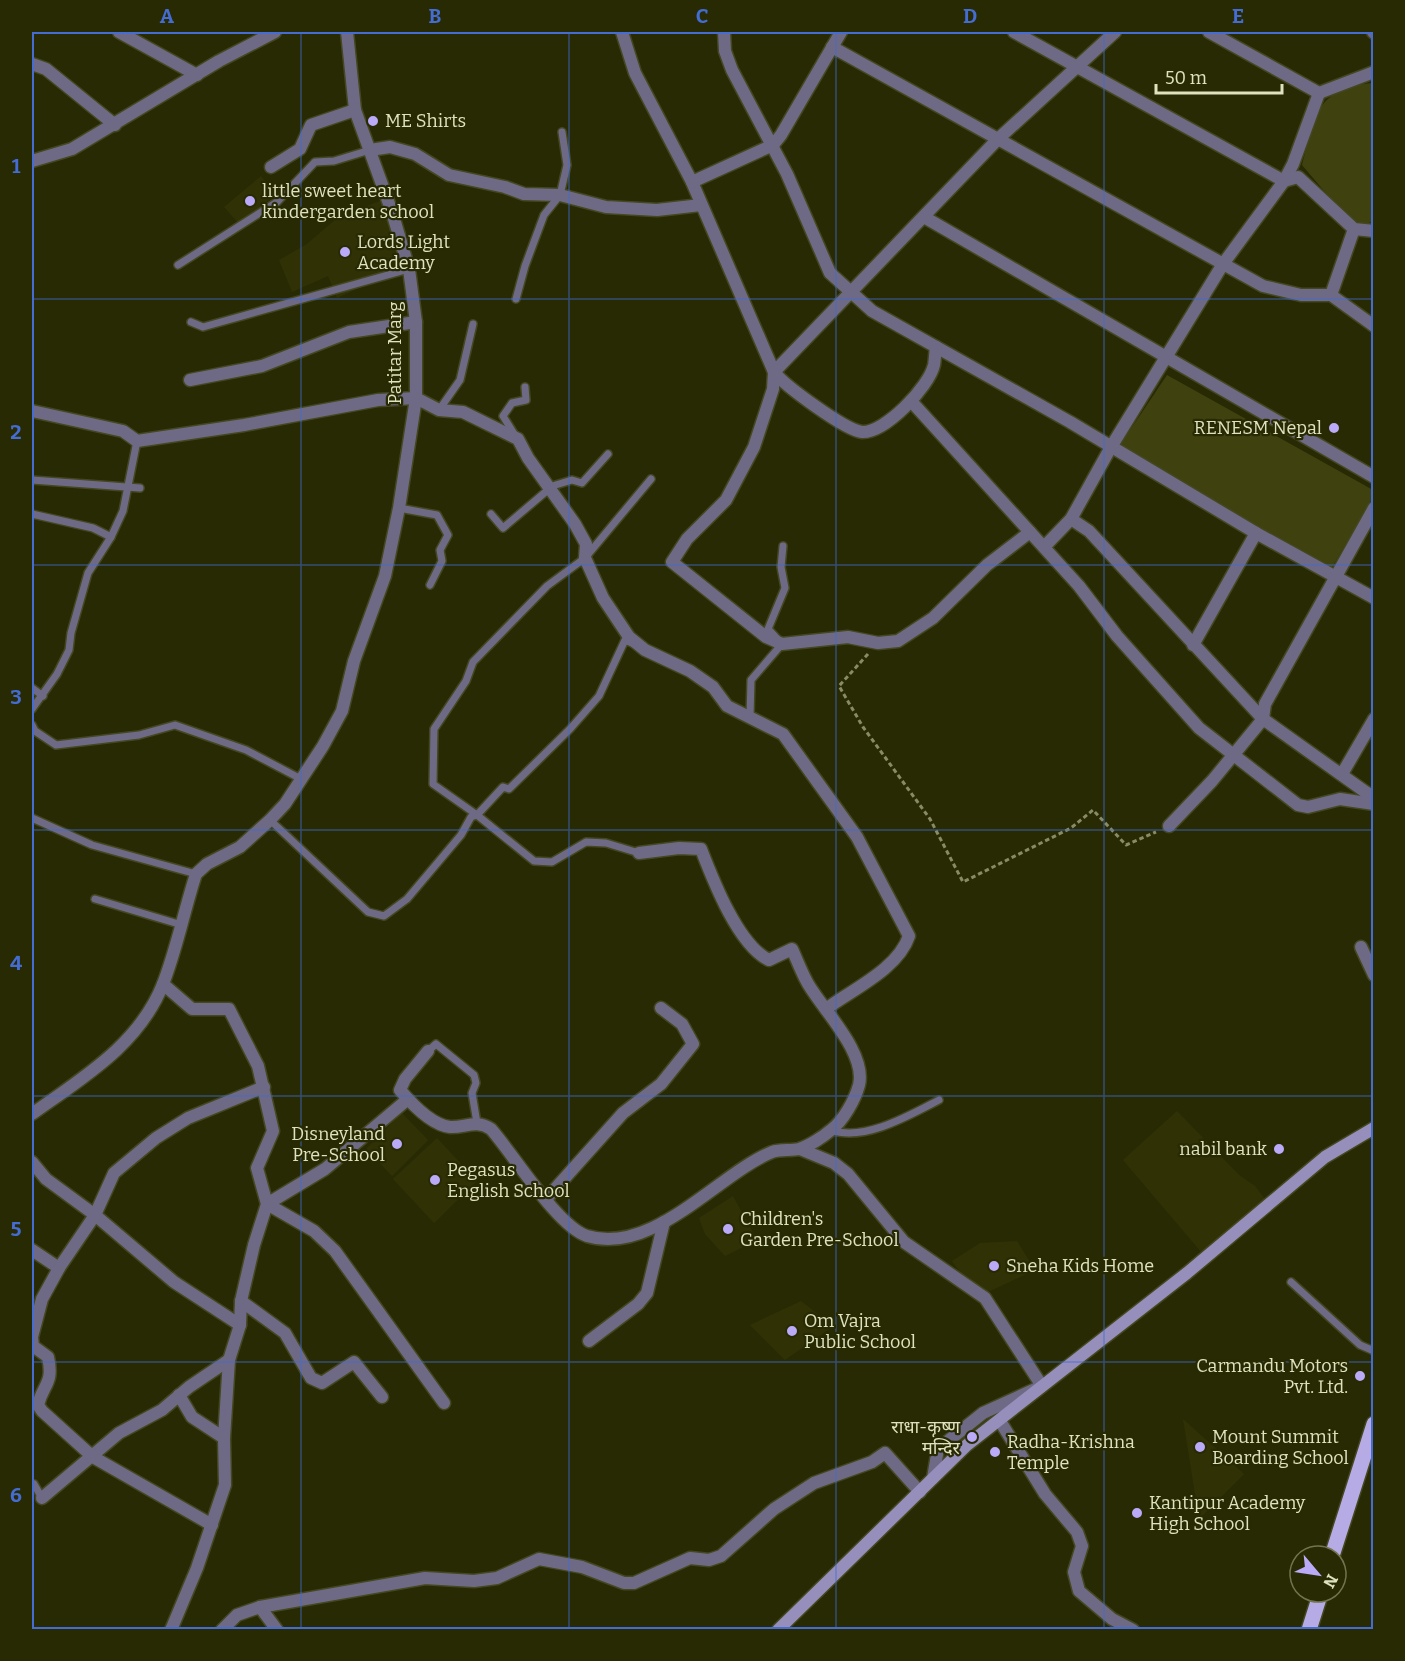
<svg xmlns="http://www.w3.org/2000/svg" width="1405" height="1661" viewBox="0 0 1405 1661" font-family="Bitter,'Noto Sans Devanagari',serif">
<style>
.built{fill:#303205}
.green{fill:#3f420f}
.lines{fill:none;stroke-linecap:round;stroke-linejoin:round}
.lane-casing{stroke:#454721;stroke-width:10}
.street-casing{stroke:#454721;stroke-width:15}
.secondary-casing{stroke:#454721;stroke-width:15}
.primary-casing{stroke:#454721;stroke-width:18}
.path{stroke:#888b66;stroke-width:3;stroke-dasharray:4.5 3;stroke-linecap:butt}
.lane{stroke:#6e6a85;stroke-width:7}
.street{stroke:#6e6a85;stroke-width:12}
.secondary{stroke:#978fbb;stroke-width:12}
.primary{stroke:#b6abe5;stroke-width:15}
.grid{fill:none;stroke:#446cd3;stroke-width:1.5;stroke-opacity:0.55}
.poi-dot{fill:#baaaf7;stroke:#282a03;stroke-width:2}
.labels{text-anchor:middle;dominant-baseline:central;stroke-width:4.5;stroke-linejoin:round;paint-order:stroke}
.poi-label{font-size:18px;fill:#dee2be;stroke:#282a03;text-anchor:start}
.street-label{font-size:18px;fill:#dee2be;stroke:#282a03}
.neatline{fill:none;stroke:#446cd3;stroke-width:2}
.grid-label{font-size:20px;text-anchor:middle;font-weight:bold;fill:#446cd3}
</style>
<rect width="100%" height="100%" fill="#282a03"/>
<!-- built -->
<g class="built">
<polygon points="261,176 276,194 240,225 224,207"/>
<polygon points="384,199 403,268 337,298 328,276 292,292 279,260 307,244 336,219"/>
<polygon points="1177,1111 1239,1175 1255,1186 1267,1202 1202,1253 1123,1160"/>
<polygon points="402,1113 428,1140 392,1176 366,1149"/>
<polygon points="437,1138 477,1181 434,1223 393,1179"/>
<polygon points="733,1196 757,1240 725,1256 705,1234 699,1218"/>
<polygon points="1017,1241 1035,1270 988,1292 971,1288 952,1261 980,1243"/>
<polygon points="801,1301 827,1321 831,1328 785,1360 750,1325"/>
<polygon points="1183,1419 1244,1474 1199,1519"/>
</g>
<!-- green -->
<g class="green">
<path d="M1373,83V222L1354,226L1302,165C1316,116 1314,89 1373,83Z"/>
<polygon points="1167,375 1373,490 1373,497 1330,571 1120,445"/>
</g>
<g class="lines">
<!-- lane casing -->
<g class="lane-casing">
<g id="lane">
<polyline points="178,265 277,202 315,162 334,161 370,150"/>
<polyline points="516,299 525,266 544,215 560,195 567,165 562,132"/>
<polyline points="191,322 203,327 409,269"/>
<polyline points="439,410 460,380 473,324"/>
<polyline points="516,437 503,416 512,403 526,400 525,387"/>
<polyline points="32,480 140,488"/>
<polyline points="549,487 572,480 582,483 608,454"/>
<polyline points="399,508 437,515 448,535 440,550 442,561 430,585"/>
<polyline points="32,514 93,528 111,537"/>
<polyline points="491,514 503,528 549,489"/>
<polyline points="32,688 43,696"/>
<polyline points="32,709 57,674 69,650 71,633 88,573 111,537 123,511 137,441"/>
<polyline points="750,716 751,680 782,644 768,629 785,588 781,567 783,546"/>
<polyline points="32,725 35,731 56,745 139,735 175,725 246,750 301,779"/>
<polyline points="32,818 92,845 196,874"/>
<polyline points="270,820 368,912 384,916 407,899 461,835 471,817 477,815 503,787 509,789 570,729 599,696 625,640 632,643"/>
<polyline points="639,853 606,843 586,842 552,862 534,861 477,815 433,784 434,729 466,681 473,662 547,586 585,558 651,479"/>
<polyline points="95,899 182,925"/>
<polyline points="428,1051 436,1044 474,1075 476,1083 472,1093 477,1123"/>
<path d="M831,1130C864,1142 910,1115 939,1100"/>
<polyline points="1291,1282 1360,1345 1374,1351"/>
<polyline points="32,1485 34,1484 42,1498"/>
</g>
</g>
<!-- street casing -->
<g class="street-casing">
<g id="street">
<polyline points="119,32 197,75"/>
<polyline points="622,32 635,73 692,182 774,372 773,389 754,447 726,500 687,539 672,562 766,637 782,644 848,637 878,643 898,641 933,618 987,565 1030,532"/>
<polyline points="724,32 725,51 732,70 787,174 830,273 872,311 1070,422 1256,533 1374,598"/>
<polyline points="1014,32 1284,181 1298,177 1354,229 1374,231"/>
<polyline points="1209,32 1319,93 1374,72"/>
<polyline points="1373,32 1374,33"/>
<polyline points="832,47 1263,286 1301,295 1331,295 1374,326"/>
<polyline points="32,64 46,69 115,125"/>
<polyline points="370,150 390,147 415,154 449,175 505,187 524,194 560,195 606,207 657,210 701,205"/>
<polyline points="32,161 72,149 219,61 275,32"/>
<polyline points="271,167 300,149 311,125 355,110"/>
<polyline points="692,182 773,145 781,135 841,32"/>
<polyline points="924,217 1374,477"/>
<polyline points="1331,295 1354,229"/>
<path d="M936,347C935,353 935,360 934,365C929,387 885,433 862,432C845,430 785,386 774,372L998,139L1115,32"/>
<polyline points="190,380 262,366 349,332 416,322"/>
<polyline points="911,401 1079,586 1117,636 1199,728 1298,805 1308,807 1340,799 1374,804"/>
<path d="M32,411L123,431L137,441L244,425L378,400L416,398L439,410L463,412L518,439L528,458L575,524L586,544L585,558L603,598L629,637L645,650L690,671L713,687L727,706L783,734L857,837L909,936C898,969 853,989 826,1009"/>
<polyline points="1071,519 1089,531 1263,719 1374,798"/>
<polyline points="1044,547 1071,519 1111,447 1223,264 1284,181 1293,164 1319,93"/>
<polyline points="1193,645 1256,533"/>
<polyline points="1342,774 1374,719"/>
<polyline points="1169,826 1212,781 1263,719 1265,704 1374,508"/>
<polyline points="1361,947 1374,975"/>
<polyline points="163,984 192,1009 229,1009 258,1066 273,1131 257,1168 267,1204 254,1245 241,1301 240,1325 229,1360 224,1438 225,1485 197,1568 171,1630"/>
<path d="M428,1051L405,1079L400,1090C411,1103 432,1125 450,1127C465,1128 476,1119 491,1129C514,1155 557,1226 587,1236C653,1256 718,1174 772,1152C781,1149 791,1151 799,1149C809,1146 823,1137 831,1130C843,1121 855,1100 859,1085C867,1052 821,1008 807,982C801,971 797,960 792,949L769,960C738,945 713,880 701,849L679,848L639,853"/>
<polyline points="408,1099 325,1169 267,1204 314,1231 335,1251 444,1403"/>
<path d="M32,1114C82,1078 139,1045 163,984C177,948 184,911 196,874L207,864L240,847L270,820L285,804L323,746L342,711L354,661L385,576L399,508L416,398V322L409,269L392,212L355,110L347,32"/>
<polyline points="800,1149 834,1163 848,1174 904,1242 985,1298 1042,1386 983,1413 938,1449 933,1478"/>
<polyline points="32,1162 46,1179 95,1215 174,1282 240,1325"/>
<polyline points="546,1199 623,1113 661,1084 693,1044 682,1024 661,1008"/>
<polyline points="32,1250 59,1268"/>
<polyline points="241,1301 285,1333 311,1378 322,1383 354,1362 382,1397"/>
<polyline points="589,1341 638,1304 647,1293 664,1222"/>
<polyline points="179,1395 192,1417 224,1438"/>
<polyline points="1000,1421 1045,1494 1077,1532 1082,1546 1074,1572 1079,1591 1112,1619 1133,1630"/>
<polyline points="42,1498 119,1433 162,1410 189,1387 229,1360"/>
<path d="M212,1525L93,1457L42,1411L38,1405C43,1384 54,1384 48,1357L33,1346L32,1337L42,1299L59,1268L95,1215L114,1173L156,1138L188,1118L264,1087"/>
<polyline points="260,1607 277,1630"/>
<polyline points="222,1630 237,1615 260,1607 425,1578 474,1581 497,1578 539,1559 582,1567 624,1583 634,1583 690,1558 709,1560 721,1556 774,1509 814,1483 872,1462 885,1453 920,1492"/>
</g>
</g>
<!-- secondary casing -->
<g class="secondary-casing">
<polyline id="secondary" points="778,1630 967,1445 1187,1273 1325,1157 1374,1128"/>
</g>
<!-- primary casing -->
<g class="primary-casing">
<g id="primary">
<polyline points="1332,1556 1374,1424"/>
<polyline points="1309,1630 1321,1592"/>
</g>
</g>
<!-- path -->
<polyline class="path" points="868,654 839,686 863,727 930,819 963,882 1071,828 1093,810 1126,845 1156,832"/>
<!-- lane -->
<use href="#lane" class="lane"/>
<!-- street -->
<use href="#street" class="street"/>
<!-- secondary -->
<use href="#secondary" class="secondary"/>
<!-- primary -->
<use href="#primary" class="primary"/>
</g>
<!-- grid -->
<path class="grid" d="M301,32V1630M569,32V1630M836,32V1630M1104,32V1630M32,299H1374M32,565H1374M32,830H1374M32,1096H1374M32,1362H1374"/>
<!-- markers -->
<g class="poi-dot">
<circle cx="373" cy="121" r="6"/>
<circle cx="250" cy="201" r="6"/>
<circle cx="345" cy="252" r="6"/>
<circle cx="1334" cy="428" r="6"/>
<circle cx="397" cy="1144" r="6"/>
<circle cx="1279" cy="1149" r="6"/>
<circle cx="435" cy="1180" r="6"/>
<circle cx="728" cy="1229" r="6"/>
<circle cx="994" cy="1266" r="6"/>
<circle cx="792" cy="1331" r="6"/>
<circle cx="1360" cy="1376" r="6"/>
<circle cx="972" cy="1437" r="6"/>
<circle cx="1200" cy="1447" r="6"/>
<circle cx="995" cy="1452" r="6"/>
<circle cx="1137" cy="1513" r="6"/>
</g>
<g class="labels">
<!-- poi labels -->
<g class="poi-label">
<text x="385" y="121">ME Shirts</text>
<text x="262" y="191">little sweet heart<tspan x="262" dy="21">kindergarden school</tspan></text>
<text x="357" y="242">Lords Light<tspan x="357" dy="21">Academy</tspan></text>
<text x="1322" y="428" text-anchor="end">RENESM Nepal</text>
<text x="385" y="1134" text-anchor="end">Disneyland<tspan x="385" dy="21">Pre-School</tspan></text>
<text x="1267" y="1149" text-anchor="end">nabil bank</text>
<text x="447" y="1170">Pegasus<tspan x="447" dy="21">English School</tspan></text>
<text x="740" y="1219">Children's<tspan x="740" dy="21">Garden Pre-School</tspan></text>
<text x="1006" y="1266">Sneha Kids Home</text>
<text x="804" y="1321">Om Vajra<tspan x="804" dy="21">Public School</tspan></text>
<text x="1348" y="1366" text-anchor="end">Carmandu Motors<tspan x="1348" dy="21">Pvt. Ltd.</tspan></text>
<text x="960" y="1427" text-anchor="end">राधा-कृष्ण<tspan x="960" dy="21">मन्दिर</tspan></text>
<text x="1212" y="1437">Mount Summit<tspan x="1212" dy="21">Boarding School</tspan></text>
<text x="1007" y="1442">Radha-Krishna<tspan x="1007" dy="21">Temple</tspan></text>
<text x="1149" y="1503">Kantipur Academy<tspan x="1149" dy="21">High School</tspan></text>
</g>
<!-- street labels -->
<g class="street-label">
<text transform="translate(395 353) rotate(-90)">Patitar Marg</text>
</g>
</g>
<!-- border -->
<rect width="1405" height="1661" fill="none" stroke="#282a03" stroke-width="66"/>
<!-- north arrow -->
<g transform="translate(1318 1574) rotate(119)"><circle r="28" fill="#282a03" stroke="#71744e" stroke-width="1.5"/>
<path d="M0-4.5L10 22L0 15L-10 22Z" fill="#baaaf7"/>
<text y="-9" font-size="16" font-weight="bold" text-anchor="middle" fill="#dee2be">N</text>
</g>
<!-- scale -->
<path d="M1156 84v9h126v-9" fill="none" stroke="#dee2be" stroke-width="3"/>
<text x="1165" y="84" font-size="18" fill="#dee2be" stroke="#282a03" stroke-width="4.5" paint-order="stroke">50 m</text>
<rect x="33" y="33" width="1339" height="1595" class="neatline"/>
<g class="grid-label">
<text x="167" y="23">A</text>
<text x="435" y="23">B</text>
<text x="702" y="23">C</text>
<text x="970" y="23">D</text>
<text x="1238" y="23">E</text>
<text x="16" y="173">1</text>
<text x="16" y="439">2</text>
<text x="16" y="704">3</text>
<text x="16" y="970">4</text>
<text x="16" y="1236">5</text>
<text x="16" y="1502">6</text>
</g>
</svg>
